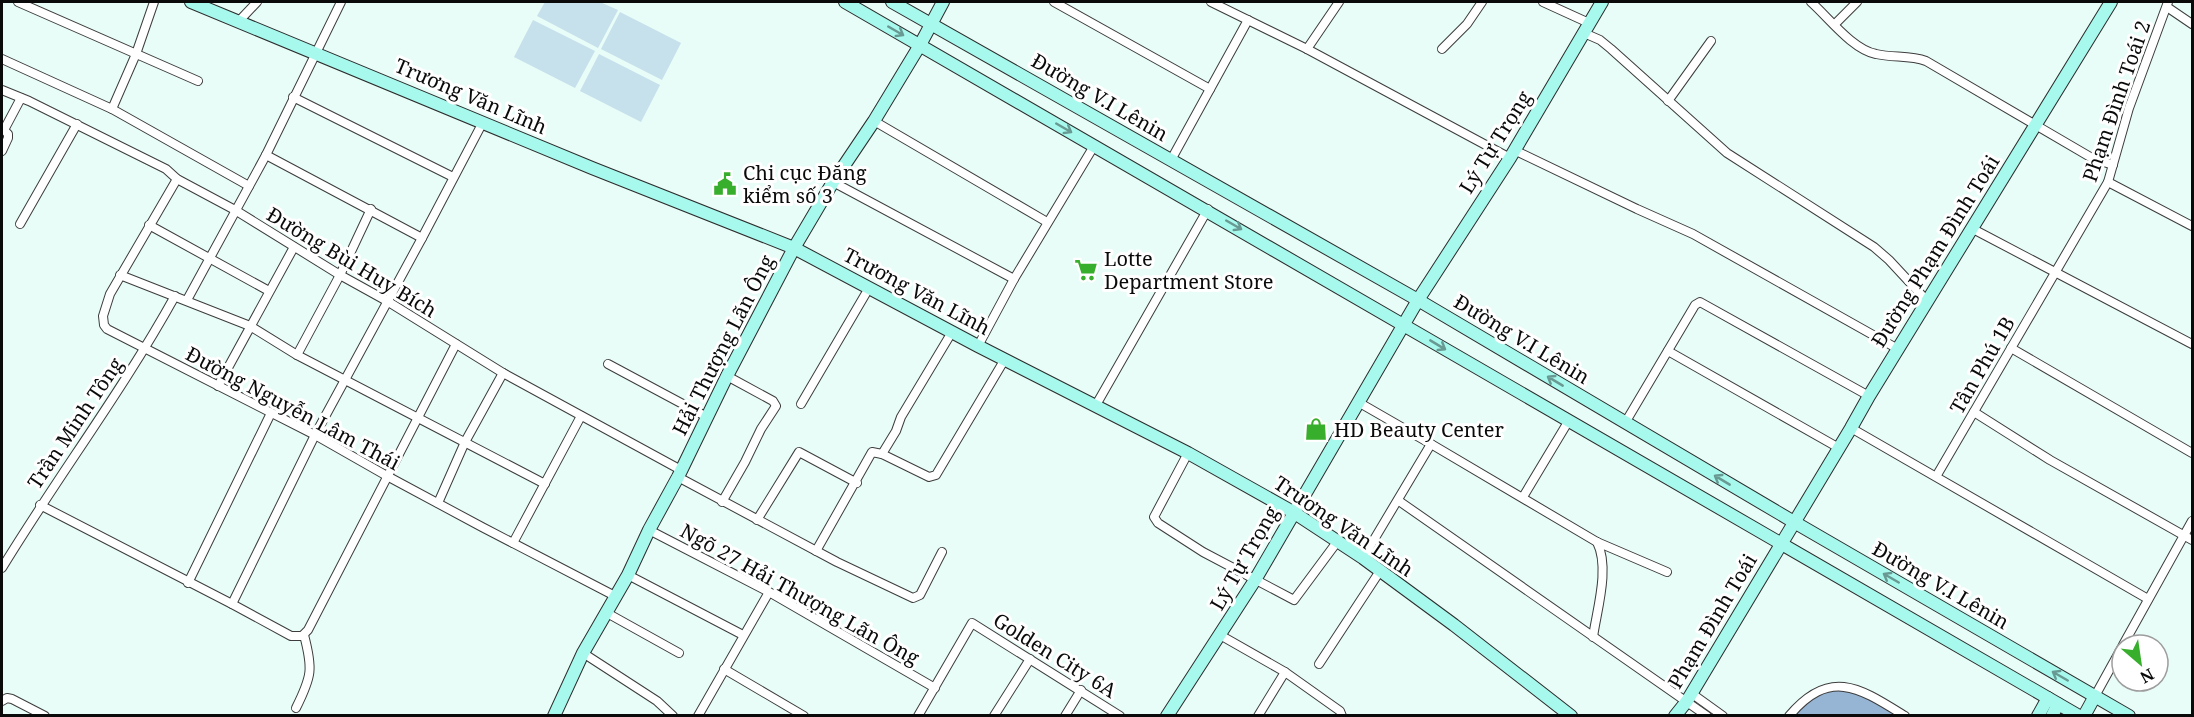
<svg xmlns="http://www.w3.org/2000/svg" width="2194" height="717" viewBox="0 0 2194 717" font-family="'Noto Serif',serif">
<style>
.forest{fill:#96b4d3}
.pitch{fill:#c6e0ec}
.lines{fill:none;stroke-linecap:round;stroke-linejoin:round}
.street-casing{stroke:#3d3d3d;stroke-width:10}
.secondary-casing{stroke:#2c2c2c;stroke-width:14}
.street{stroke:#fff;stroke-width:8}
.secondary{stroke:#a7f9ed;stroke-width:12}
.oneway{stroke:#689992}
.labels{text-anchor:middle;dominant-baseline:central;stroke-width:6;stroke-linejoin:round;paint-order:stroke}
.street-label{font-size:20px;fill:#0a0a0a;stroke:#fff}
.poi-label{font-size:20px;fill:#0a0a0a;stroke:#fff;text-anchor:start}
</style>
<rect width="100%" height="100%" fill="#e8fdf8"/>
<!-- forest -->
<polygon class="forest" points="1842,687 1905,716 1789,716 1805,699"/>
<!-- pitch -->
<g class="pitch">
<polygon points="545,2 600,2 618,10 598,48 537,16"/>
<polygon points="620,12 681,43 662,80 601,49"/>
<polygon points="533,20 595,51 575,88 514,57"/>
<polygon points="599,54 660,85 641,122 580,91"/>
</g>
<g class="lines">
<!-- street casing -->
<g class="street-casing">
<g id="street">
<polyline points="18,2 198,81"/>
<polyline points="1054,2 1210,89"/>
<polyline points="1211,2 1307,49 1510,158"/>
<polyline points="1543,2 1589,23"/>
<path d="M1811,2C1829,18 1852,49 1876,54C1893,58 1910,55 1926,61L2092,158L2113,165"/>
<polyline points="2167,7 2192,24"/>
<polyline points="239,21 257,2"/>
<polyline points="1835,24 1857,2"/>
<polyline points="1584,33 1600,40 1611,49 1727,153 1874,247 1889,260 1928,302"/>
<polyline points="1307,49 1339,2"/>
<polyline points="1442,49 1467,24 1482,2"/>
<polyline points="2,59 112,109 249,186"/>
<polyline points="2,90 29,101 166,169 177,179 235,210 340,275 387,301 503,373 681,470"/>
<polyline points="293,97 453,177"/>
<polyline points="1668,101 1711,41"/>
<polyline points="112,109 136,54 154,2"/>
<polyline points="874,121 1047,222"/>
<polyline points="1514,150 1637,209 1693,234 1898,349"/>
<polyline points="2,151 8,138 8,134 4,130 21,98"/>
<polyline points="266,155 422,238"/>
<polyline points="1171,160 1248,20"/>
<polyline points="177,179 110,294 103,316 104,325 107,329 315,435 387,476 482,527 615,596"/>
<polyline points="833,182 1014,279"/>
<polyline points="2108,182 2192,226"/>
<polyline points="20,224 77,124"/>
<polyline points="149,225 269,291"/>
<polyline points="1973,229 2192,344"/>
<polyline points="120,275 250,326 297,355 545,484"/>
<polyline points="187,300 266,155 341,2"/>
<polyline points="978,346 1014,279 1094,146"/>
<polyline points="2011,348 2192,453"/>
<polyline points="1668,351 1839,448"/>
<polyline points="297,355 340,275 371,209"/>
<polyline points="608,364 707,417"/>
<polyline points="218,386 294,247"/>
<polyline points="1358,402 1431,444"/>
<polyline points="801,404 869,288"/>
<polyline points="1096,405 1208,209"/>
<polyline points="1974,412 2050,460 2192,540"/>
<polyline points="1625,423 1695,305 1700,302 1869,396"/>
<polyline points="1851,428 2148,599"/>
<polyline points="1188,453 1154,517 1158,523 1203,552 1294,600 1337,542"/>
<polyline points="882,454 896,431 901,417 952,332"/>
<polyline points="1937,475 2108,182 2129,108 2168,2"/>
<polyline points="678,477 837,562 913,598 920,595 942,552"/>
<polyline points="1523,497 1568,422"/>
<polyline points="1399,501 1707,716"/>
<polyline points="722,502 745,462 761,429 776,406 773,401 727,376"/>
<polyline points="438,503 465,442 503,373"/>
<polyline points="40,505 232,604 291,636 302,636 308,630 456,344"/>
<polyline points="757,520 799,452 857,483"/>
<polyline points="649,530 769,592 935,688"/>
<polyline points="513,543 581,416"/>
<polyline points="816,551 872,452 882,454 929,477 936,475 1005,359"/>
<polyline points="1363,558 1431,444 1597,542 1667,572"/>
<path d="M2,568C58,476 123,390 175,296"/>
<polyline points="628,575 743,635"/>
<polyline points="188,583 271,413"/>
<polyline points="232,604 315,435 422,238 483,122"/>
<polyline points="607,613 679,653"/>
<polyline points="1220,635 1285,672 1340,711 1342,716"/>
<path d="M1593,637C1597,609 1610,568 1597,542"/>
<polyline points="2123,645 2192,521"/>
<polyline points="583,653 657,701 673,716"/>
<polyline points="1319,664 1380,571"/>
<polyline points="724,669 804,716"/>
<polyline points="1691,693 1723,716"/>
<polyline points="2095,696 2122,647"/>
<polyline points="2,701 7,698 12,699 45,716"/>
<path d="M296,708C312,676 313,669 304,635"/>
<polyline points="698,716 769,592"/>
<polyline points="918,716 972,623 1120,716"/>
<polyline points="994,716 1030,659"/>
<polyline points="1065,716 1081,690"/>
<polyline points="1258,716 1285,672"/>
<path d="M1789,716C1830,667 1860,688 1905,716"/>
</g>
</g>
<!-- secondary casing -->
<g class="secondary-casing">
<g id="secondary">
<polyline points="191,2 592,168 794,248 978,346 1188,453 1293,512 1363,558 1454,625 1571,716"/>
<path d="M845,2C1257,238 1666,480 2079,716"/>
<polyline points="892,2 1418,300 1794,522 2129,716"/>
<polyline points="554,716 583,653 628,575 649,530 678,477 727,376 794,248 833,182 874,121 920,45 943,2"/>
<polyline points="1167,716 1255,580 1418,300 1510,158 1602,2"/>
<polyline points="1675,716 1687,701 1851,428 1869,396 2111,2"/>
<polyline points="2038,716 2048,698"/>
<polyline points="2052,716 2058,704"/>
<polyline points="2084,716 2095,696"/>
</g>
</g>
<!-- street -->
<use href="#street" class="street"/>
<!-- secondary -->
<use href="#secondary" class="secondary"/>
</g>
<!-- one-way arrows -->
<defs><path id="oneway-shaft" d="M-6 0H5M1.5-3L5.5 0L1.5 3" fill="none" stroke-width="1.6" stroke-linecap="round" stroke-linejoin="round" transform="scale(1.5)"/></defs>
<g class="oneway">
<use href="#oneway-shaft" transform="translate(896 31) rotate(30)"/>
<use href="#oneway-shaft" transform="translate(1064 128) rotate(30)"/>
<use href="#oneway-shaft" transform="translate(1234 225) rotate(30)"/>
<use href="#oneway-shaft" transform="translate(1438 345) rotate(31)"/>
<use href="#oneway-shaft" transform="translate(1555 381) rotate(-149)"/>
<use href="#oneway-shaft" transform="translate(1722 480) rotate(-149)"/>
<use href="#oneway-shaft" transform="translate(1891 578) rotate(-150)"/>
<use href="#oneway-shaft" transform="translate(2060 676) rotate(-150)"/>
</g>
<!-- icons -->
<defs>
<g id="civic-bare" transform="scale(1.8)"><path d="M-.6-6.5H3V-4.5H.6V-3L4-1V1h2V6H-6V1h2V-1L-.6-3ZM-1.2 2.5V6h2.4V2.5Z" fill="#38ae2d" stroke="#fff" stroke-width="2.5" paint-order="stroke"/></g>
<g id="supermarket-bare" transform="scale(1.8)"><path d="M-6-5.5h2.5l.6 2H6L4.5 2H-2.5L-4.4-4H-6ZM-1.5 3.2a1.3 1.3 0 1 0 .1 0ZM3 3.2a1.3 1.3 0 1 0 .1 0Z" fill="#38ae2d" stroke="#fff" stroke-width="2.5" paint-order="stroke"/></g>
<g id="shop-bare" transform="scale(1.8)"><path d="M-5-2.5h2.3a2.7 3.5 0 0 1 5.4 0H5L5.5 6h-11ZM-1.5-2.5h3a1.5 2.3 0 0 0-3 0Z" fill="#38ae2d" stroke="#fff" stroke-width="2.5" paint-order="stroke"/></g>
</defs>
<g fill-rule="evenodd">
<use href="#civic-bare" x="725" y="184"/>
<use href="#supermarket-bare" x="1086" y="270"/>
<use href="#shop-bare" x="1316" y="429"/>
</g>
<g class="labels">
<!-- street labels -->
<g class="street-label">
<text transform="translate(471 96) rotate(23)">Trương Văn Lĩnh</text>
<text transform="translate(1100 97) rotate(30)">Đường V.I Lênin</text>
<text transform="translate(2116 101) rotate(-71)">Phạm Đình Toái 2</text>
<text transform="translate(1495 142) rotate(-58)">Lý Tự Trọng</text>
<text transform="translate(1935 251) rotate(-58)">Đường Phạm Đình Toái</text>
<text transform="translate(352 262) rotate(31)">Đường Bùi Huy Bích</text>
<text transform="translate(917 291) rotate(28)">Trương Văn Lĩnh</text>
<text transform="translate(1522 339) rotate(31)">Đường V.I Lênin</text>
<text transform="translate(723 345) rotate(-63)">Hải Thượng Lãn Ông</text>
<text transform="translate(1982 365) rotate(-60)">Tân Phú 1B</text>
<text transform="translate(293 408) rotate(28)">Đường Nguyễn Lâm Thái</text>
<text transform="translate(75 423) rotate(-56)">Trần Minh Tông</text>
<text transform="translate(1344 526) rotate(34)">Trương Văn Lĩnh</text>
<text transform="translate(1244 558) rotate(-60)">Lý Tự Trọng</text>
<text transform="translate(1941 585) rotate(30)">Đường V.I Lênin</text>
<text transform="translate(800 594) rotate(29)">Ngõ 27 Hải Thượng Lãn Ông</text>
<text transform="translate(1712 621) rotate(-59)">Phạm Đình Toái</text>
<text transform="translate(1055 655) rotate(32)">Golden City 6A</text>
</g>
<!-- poi labels -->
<g class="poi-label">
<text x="743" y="172">Chi cục Đăng<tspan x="743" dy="23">kiểm số 3</tspan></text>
<text x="1104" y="258">Lotte<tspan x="1104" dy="23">Department Store</tspan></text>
<text x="1334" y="429">HD Beauty Center</text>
</g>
</g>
<!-- border -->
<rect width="2194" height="717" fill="none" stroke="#0a0a0a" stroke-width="6"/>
<!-- north arrow -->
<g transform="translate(2140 663) rotate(151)"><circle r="28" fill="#ffffff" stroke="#9d9d9d" stroke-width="1.5"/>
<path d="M0-4.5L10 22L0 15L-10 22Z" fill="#38ae2d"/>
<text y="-9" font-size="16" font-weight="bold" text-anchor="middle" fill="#0a0a0a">N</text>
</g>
</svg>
